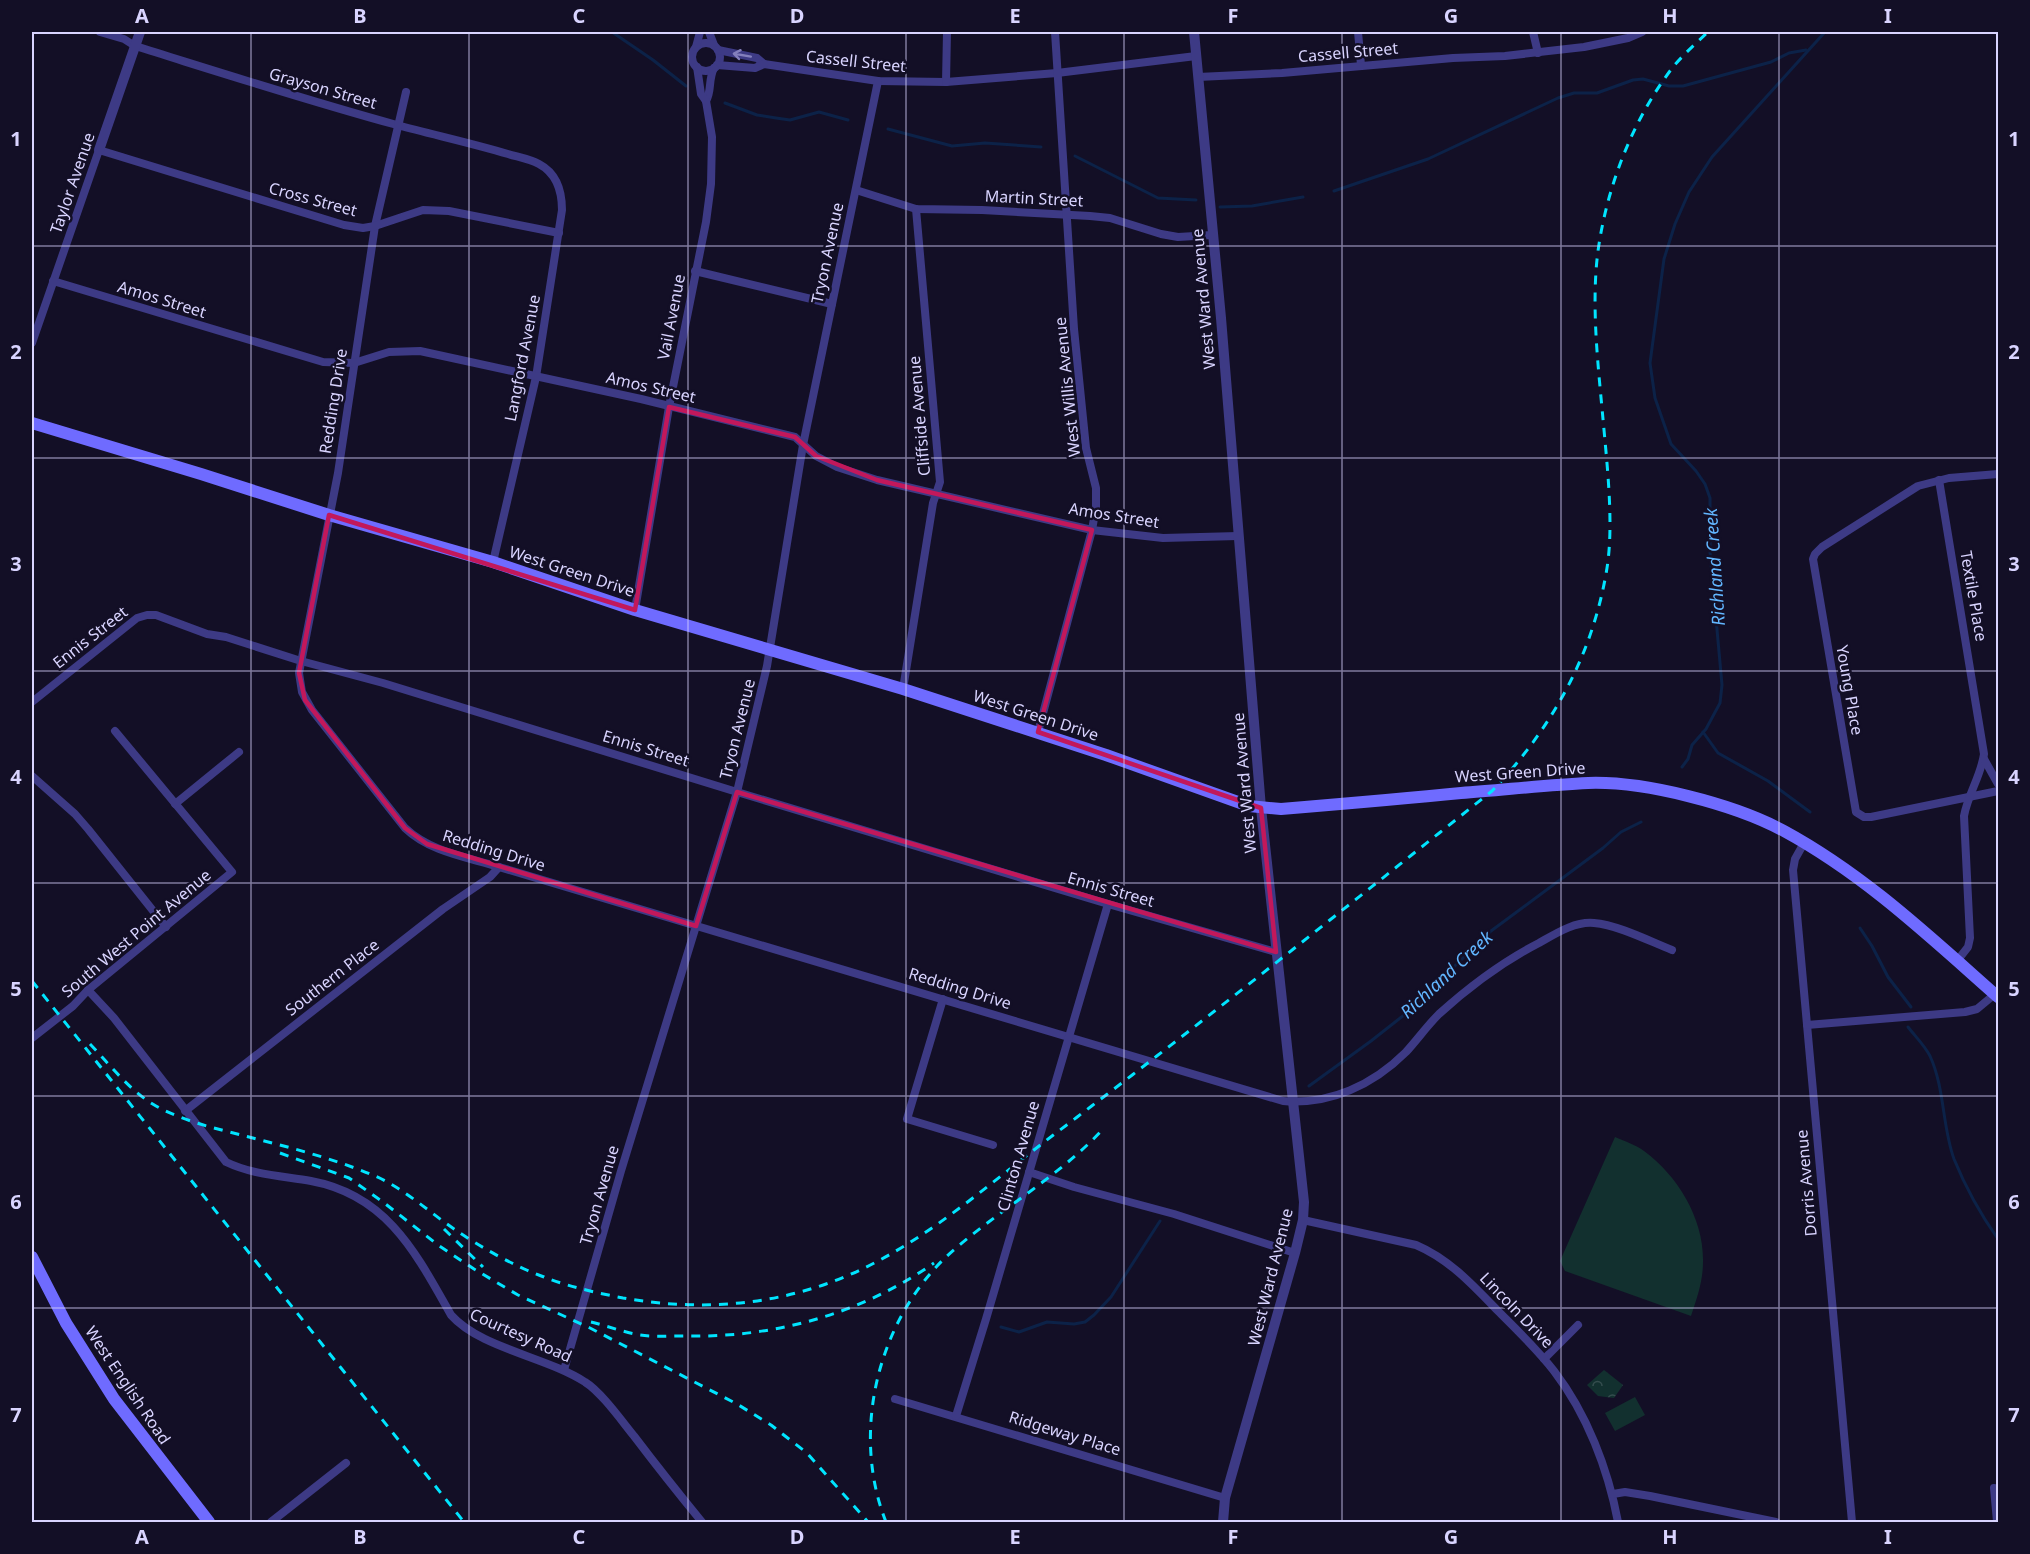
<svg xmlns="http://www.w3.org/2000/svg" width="2030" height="1554" viewBox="0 0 2030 1554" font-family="'Noto Sans',sans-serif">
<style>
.green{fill:#12302f}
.park{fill:url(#park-crowns)}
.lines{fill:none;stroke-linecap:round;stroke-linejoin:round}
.stream{stroke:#0c2248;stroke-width:3}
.minor{stroke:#3d3a85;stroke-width:8}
.tertiary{stroke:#3d3a85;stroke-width:10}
.secondary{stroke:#6f6bff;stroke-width:12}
.rail{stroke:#00e5ff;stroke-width:3;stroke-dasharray:9 8;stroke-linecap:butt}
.oneway{stroke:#837fbc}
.marked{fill:none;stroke:#c2185b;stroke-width:4.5;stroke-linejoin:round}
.grid{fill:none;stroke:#d9d4ff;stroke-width:1.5;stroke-opacity:0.55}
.labels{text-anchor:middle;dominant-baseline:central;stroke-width:5;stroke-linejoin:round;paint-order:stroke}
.street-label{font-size:16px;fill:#d9d4ff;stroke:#130f26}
.water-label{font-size:18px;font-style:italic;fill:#62b6ff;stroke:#130f26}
.neatline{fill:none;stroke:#d9d4ff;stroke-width:2}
.grid-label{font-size:20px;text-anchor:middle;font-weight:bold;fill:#d9d4ff}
</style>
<defs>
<pattern id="park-crowns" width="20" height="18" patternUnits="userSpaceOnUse" patternTransform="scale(1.5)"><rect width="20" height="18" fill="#12302f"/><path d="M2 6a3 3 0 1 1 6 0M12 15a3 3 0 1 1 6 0" fill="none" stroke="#344d4e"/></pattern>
</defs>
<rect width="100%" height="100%" fill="#130f26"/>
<!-- green -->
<g class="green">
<path d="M1615,1137C1624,1141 1636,1145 1644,1151C1678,1176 1704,1219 1703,1262C1703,1281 1697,1298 1691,1316L1565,1271L1560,1261Z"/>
<polygon points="1635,1397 1645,1415 1615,1431 1605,1413"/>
</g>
<!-- park -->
<polygon class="park" points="1604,1370 1623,1385 1614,1398 1598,1396 1587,1385"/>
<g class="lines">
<!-- stream -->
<g class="stream">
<polyline points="612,32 653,60 686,86"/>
<polyline points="725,103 757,115 776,118 790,120 819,112 848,120"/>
<polyline points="888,129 952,146 985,143 1041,147"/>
<polyline points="1075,156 1158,198 1196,200"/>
<polyline points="1334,191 1428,159 1558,98 1574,93 1597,93 1633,80 1643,79 1669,86 1683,86 1771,62 1789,53 1806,50"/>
<polyline points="1220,207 1252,206 1303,197"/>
<polyline points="1703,732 1718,753 1768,781 1810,812"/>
<polyline points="1682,767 1688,759 1692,745 1706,729 1720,703 1722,685 1710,552 1710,498 1705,484 1696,471 1671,444 1655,398 1650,363 1664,259 1675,224 1689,192 1712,157 1825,32"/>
<polyline points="1860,928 1872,946 1888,977 1911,1007"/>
<path d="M1908,1027C1915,1036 1925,1046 1930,1056C1945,1089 1942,1126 1954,1159C1965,1186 1981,1215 1998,1239"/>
<polyline points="1309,1086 1371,1041 1404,1015 1491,931 1603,848 1621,832 1641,822"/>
<polyline points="1001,1327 1019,1332 1047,1322 1074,1324 1085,1322 1094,1315 1111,1297 1160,1221"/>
</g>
<!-- minor -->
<g class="minor">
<path d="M100,32L124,39L135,46C222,73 309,101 397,125C434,135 471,143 508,154C518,157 530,159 539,164C556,173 562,191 562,210L536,377L493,562"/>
<polyline points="709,32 714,45"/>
<polyline points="1358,32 1361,65"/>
<polyline points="1533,32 1538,53"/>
<circle cx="706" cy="57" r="14"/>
<polyline points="696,47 700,32"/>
<polyline points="718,50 757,58 764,64 878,81 946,82 1057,73 1196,56"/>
<polyline points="717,65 755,68 764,64"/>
<polyline points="1198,77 1282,73 1453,58 1505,56 1584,47 1628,38 1642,32"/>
<polyline points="946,82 947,32"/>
<path d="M406,92L375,226L338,473L299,673L302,692L312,710L405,828C430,852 467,857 499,867L1283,1101C1330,1105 1373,1085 1406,1052C1417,1040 1427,1026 1439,1014C1470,986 1502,962 1539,943C1555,934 1575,921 1594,923C1618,925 1649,941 1672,950"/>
<path d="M706,101C712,91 708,80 714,68"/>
<polyline points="856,190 916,209 982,210 1090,216 1110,218 1161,234 1178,237 1212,235"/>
<polyline points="695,271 832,304"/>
<polyline points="53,281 323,362 354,363 389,352 420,351 641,399 795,437 816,456 837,467 877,480 1092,530 1163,538 1238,536"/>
<polyline points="32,343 99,150 344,225 363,228 375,226 423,210 449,211 559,233"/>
<polyline points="1998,474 1949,478 1918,486 1822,547 1815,554 1813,559 1856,812 1864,817 1871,817 1998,791"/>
<path d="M1939,480L1984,754C1981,776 1968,794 1964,816L1970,938L1968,947L1957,961"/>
<polyline points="635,610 669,407 706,222 711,184 712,137 706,101 701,94 697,67"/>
<polyline points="903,689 933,503 940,482 916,209"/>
<polyline points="32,702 137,618 147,615 156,615 207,634 226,637 301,661 383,683 737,792 1108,904 1276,952"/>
<polyline points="1038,732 1092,530 1096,507 1096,488 1086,448 1074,329 1055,32"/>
<polyline points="1984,759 1998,784"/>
<polyline points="32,776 75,814 88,829 166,927"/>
<polyline points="175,804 239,752"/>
<polyline points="1804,843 1795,859 1793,870 1852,1522"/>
<path d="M88,990L114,1018L226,1162C253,1175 282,1176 311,1181C387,1195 416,1253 451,1315C480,1348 547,1357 585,1382C601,1392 621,1420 634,1436C656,1465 679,1494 702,1522"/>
<polyline points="943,999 907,1119 993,1145"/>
<polyline points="1807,1025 1965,1012 1977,1009 1995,994"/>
<polyline points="32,1038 73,1006 88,990 232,872 115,731"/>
<polyline points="185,1111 443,909 490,877 499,867"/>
<polyline points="1029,1172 1074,1187 1174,1214 1295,1253"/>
<path d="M1303,1220L1416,1245C1449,1259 1473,1285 1498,1311C1517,1330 1537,1349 1554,1371C1587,1414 1608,1469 1618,1522"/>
<polyline points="1544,1359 1578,1325"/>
<polyline points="564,1370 621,1171 737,792 767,666 803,445 878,81"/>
<polyline points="895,1399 1225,1498"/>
<polyline points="956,1416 986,1319 1108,904"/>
<polyline points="1994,1488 1997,1522"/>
<polyline points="1613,1494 1625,1492 1650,1496 1776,1522"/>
<polyline points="271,1522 346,1463"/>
</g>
<!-- tertiary -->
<g class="tertiary">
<polyline points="1194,32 1221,318 1261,808 1304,1202 1303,1220 1295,1253 1225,1498 1223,1522"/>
<polyline points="99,150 140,32"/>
</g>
<!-- secondary -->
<g class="secondary">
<path d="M32,423L201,474L329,515L493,562L635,610L903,689L1106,755L1249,806L1281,809C1341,804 1401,799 1461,793C1503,790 1546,785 1588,783C1644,781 1734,804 1784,831C1865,875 1930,937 1998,997"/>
<polyline points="32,1257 66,1323 114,1399 209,1522"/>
</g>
<!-- rail -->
<g class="rail">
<polyline points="32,981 464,1522"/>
<path d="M90,1044C111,1066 130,1091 156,1106C185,1122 218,1129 249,1137C292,1148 335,1159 375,1176C405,1189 430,1213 457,1231C482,1248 516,1267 544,1277C569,1287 598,1293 623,1298C692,1310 760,1307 826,1284C912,1254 981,1190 1052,1136C1201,1024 1346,907 1492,791C1552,728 1593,655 1607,568C1614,524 1607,464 1603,419C1598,364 1591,305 1598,251C1607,186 1633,119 1673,67C1683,55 1696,43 1708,32"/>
<polyline points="280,1153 349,1178 383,1202 438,1245 474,1269 518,1295 590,1328 737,1404 771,1425 807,1453 868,1522"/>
<polyline points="444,1229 483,1267"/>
<path d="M591,1322C607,1326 623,1332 640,1335C654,1337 670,1336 685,1336C774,1338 861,1314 934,1263"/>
<path d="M886,1522C849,1429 880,1312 956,1248C1005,1206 1061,1175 1105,1127"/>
</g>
</g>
<!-- one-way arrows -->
<defs><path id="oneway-shaft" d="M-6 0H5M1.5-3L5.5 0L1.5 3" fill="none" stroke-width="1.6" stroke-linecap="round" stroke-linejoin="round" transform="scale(1.5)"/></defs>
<use class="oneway" href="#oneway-shaft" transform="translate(742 55) rotate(-170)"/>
<!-- marked area -->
<path class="marked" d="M669,407L795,437L816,456L877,480L1092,530L1038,732L1261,808L1276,952L737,792L696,926L427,844L405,828L305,700L299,673L329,515L635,610Z"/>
<!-- grid -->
<path class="grid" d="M251,32V1522M469,32V1522M688,32V1522M906,32V1522M1124,32V1522M1342,32V1522M1561,32V1522M1779,32V1522M32,246H1998M32,458H1998M32,671H1998M32,883H1998M32,1096H1998M32,1308H1998"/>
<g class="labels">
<!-- street labels -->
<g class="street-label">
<text transform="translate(1348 52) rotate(-5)">Cassell Street</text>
<text transform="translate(856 61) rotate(6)">Cassell Street</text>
<text transform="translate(323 88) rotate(16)">Grayson Street</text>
<text transform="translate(72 183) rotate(-71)">Taylor Avenue</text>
<text transform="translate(1034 198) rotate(3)">Martin Street</text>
<text transform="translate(313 199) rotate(15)">Cross Street</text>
<text transform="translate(827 253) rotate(-78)">Tryon Avenue</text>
<text transform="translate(162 299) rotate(17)">Amos Street</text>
<text transform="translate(1203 299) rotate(-95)">West Ward Avenue</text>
<text transform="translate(671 317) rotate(-79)">Vail Avenue</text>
<text transform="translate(522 358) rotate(-79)">Langford Avenue</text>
<text transform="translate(651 387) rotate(13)">Amos Street</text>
<text transform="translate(1067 387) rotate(-96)">West Willis Avenue</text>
<text transform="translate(333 401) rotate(-81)">Redding Drive</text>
<text transform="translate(919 416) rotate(-95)">Cliffside Avenue</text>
<text transform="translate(1114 515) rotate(9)">Amos Street</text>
<text transform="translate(572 571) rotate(18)">West Green Drive</text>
<text transform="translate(1974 596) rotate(80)">Textile Place</text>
<text transform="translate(90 637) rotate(-38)">Ennis Street</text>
<text transform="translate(1850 690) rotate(80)">Young Place</text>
<text transform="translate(1036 715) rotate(18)">West Green Drive</text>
<text transform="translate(737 729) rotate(-76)">Tryon Avenue</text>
<text transform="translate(646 748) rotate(17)">Ennis Street</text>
<text transform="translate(1520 772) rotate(-4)">West Green Drive</text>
<text transform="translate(1244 783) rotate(-95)">West Ward Avenue</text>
<text transform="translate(494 850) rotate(17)">Redding Drive</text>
<text transform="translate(1111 889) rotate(16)">Ennis Street</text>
<text transform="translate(136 933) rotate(-40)">South West Point Avenue</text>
<text transform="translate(332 977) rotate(-38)">Southern Place</text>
<text transform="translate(960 988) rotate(17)">Redding Drive</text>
<text transform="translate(1018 1156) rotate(-74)">Clinton Avenue</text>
<text transform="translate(1806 1183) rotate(-95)">Dorris Avenue</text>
<text transform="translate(599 1195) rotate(-74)">Tryon Avenue</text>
<text transform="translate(1270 1277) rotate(-76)">West Ward Avenue</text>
<text transform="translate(1517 1310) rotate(46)">Lincoln Drive</text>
<text transform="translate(521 1335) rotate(24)">Courtesy Road</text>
<text transform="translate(128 1385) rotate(56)">West English Road</text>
<text transform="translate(1065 1433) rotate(17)">Ridgeway Place</text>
</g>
<!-- water labels -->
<g class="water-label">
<text transform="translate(1714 567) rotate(-94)">Richland Creek</text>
<text transform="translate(1446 974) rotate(-43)">Richland Creek</text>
</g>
</g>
<!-- border -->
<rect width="2030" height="1554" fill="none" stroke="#130f26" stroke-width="66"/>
<rect x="33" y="33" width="1964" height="1488" class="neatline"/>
<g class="grid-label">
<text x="142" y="23">A</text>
<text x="360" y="23">B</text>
<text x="579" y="23">C</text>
<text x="797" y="23">D</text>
<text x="1015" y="23">E</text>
<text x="1233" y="23">F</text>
<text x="1451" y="23">G</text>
<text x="1670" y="23">H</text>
<text x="1888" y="23">I</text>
<text x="16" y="146">1</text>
<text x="2014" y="146">1</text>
<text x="16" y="359">2</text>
<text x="2014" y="359">2</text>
<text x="16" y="571">3</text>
<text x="2014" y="571">3</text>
<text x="16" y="784">4</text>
<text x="2014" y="784">4</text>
<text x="16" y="996">5</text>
<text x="2014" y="996">5</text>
<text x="16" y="1209">6</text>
<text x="2014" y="1209">6</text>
<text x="16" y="1422">7</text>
<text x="2014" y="1422">7</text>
<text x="142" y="1544">A</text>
<text x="360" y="1544">B</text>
<text x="579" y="1544">C</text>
<text x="797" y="1544">D</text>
<text x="1015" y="1544">E</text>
<text x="1233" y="1544">F</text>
<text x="1451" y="1544">G</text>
<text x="1670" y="1544">H</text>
<text x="1888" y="1544">I</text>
</g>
</svg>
